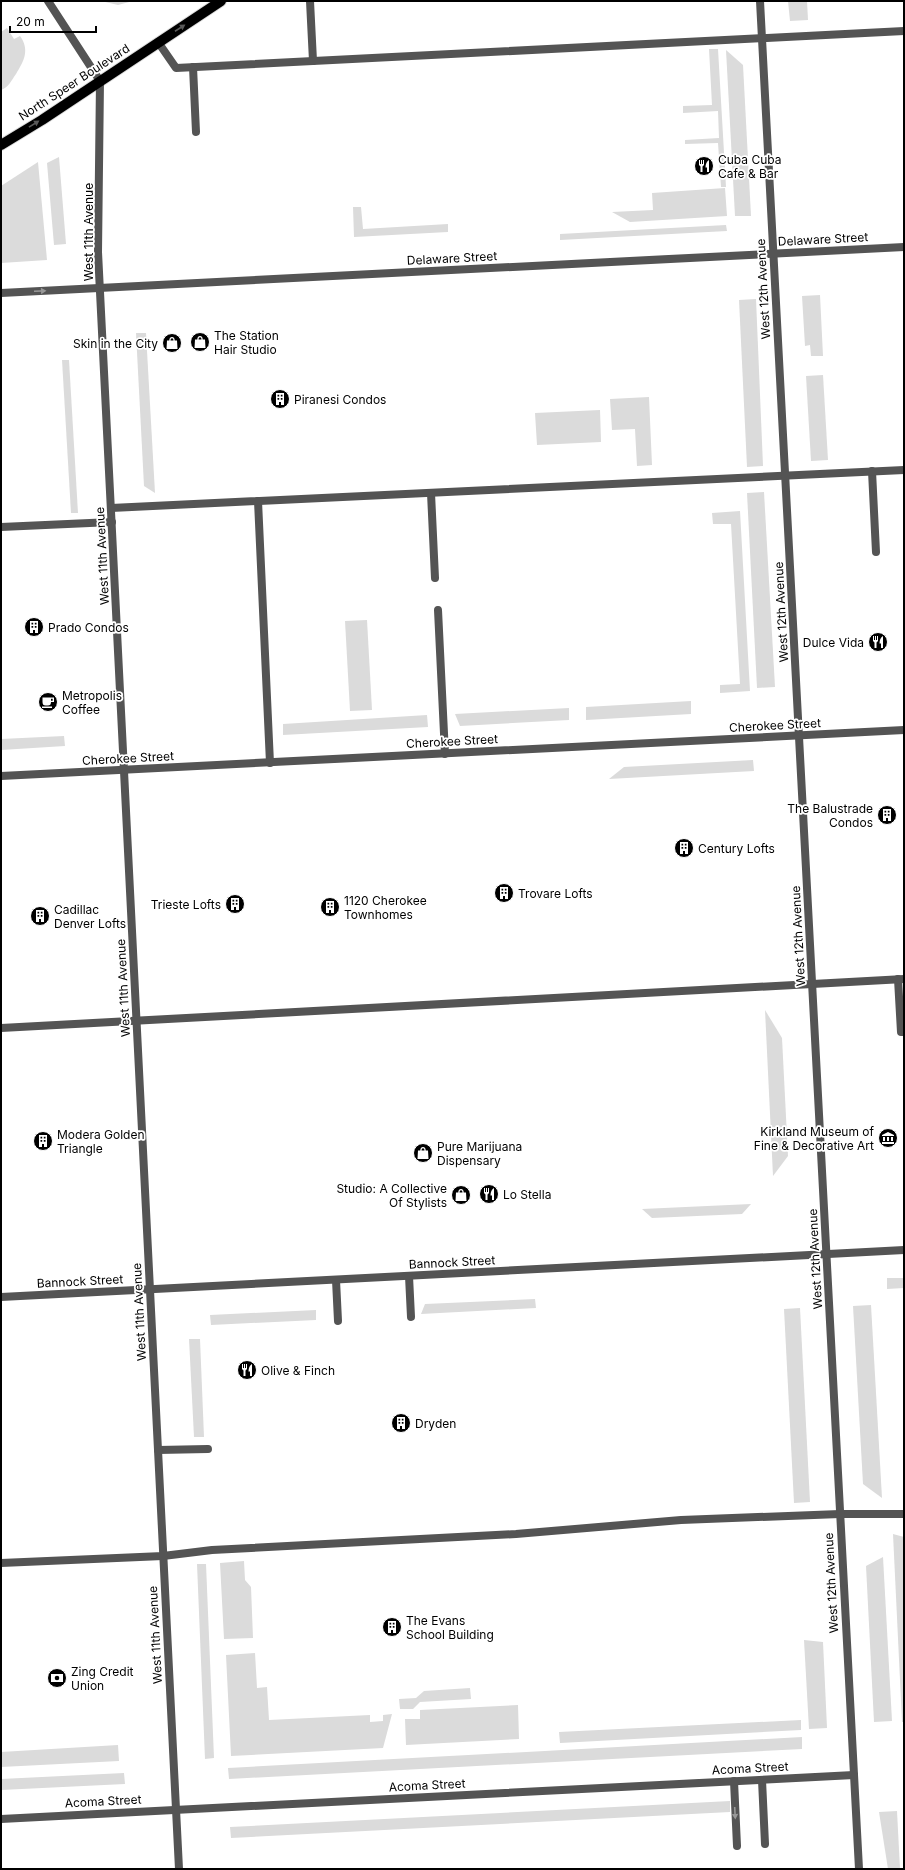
<svg xmlns="http://www.w3.org/2000/svg" width="905" height="1870" viewBox="0 0 905 1870" font-family="Inter,sans-serif">
<style>
.green{fill:#dbdbdb}
.lines{fill:none;stroke-linecap:round;stroke-linejoin:round}
.primary-casing{stroke:#dbdbdb;stroke-width:12}
.service{stroke:#545454;stroke-width:8}
.minor{stroke:#545454;stroke-width:8}
.tertiary{stroke:#545454;stroke-width:8}
.primary{stroke:#000;stroke-width:10}
.oneway{fill:#595959}
.oneway2{fill:#989898}
.labels{text-anchor:middle;dominant-baseline:central;stroke-width:3.5;stroke-linejoin:round;paint-order:stroke}
.street-label{font-size:12px;fill:#000;stroke:#fff}
.poi-label{font-size:12px;fill:#000;stroke:#fff;text-anchor:start}
</style>
<rect width="100%" height="100%" fill="#fff"/>
<!-- green -->
<g class="green">
<polygon points="101,1 133,1 118,5"/>
<polygon points="788,1 807,1 808,20 790,21"/>
<path d="M7,28L14,39L20,36C30,50 24,61 16,74C11,81 9,87 1,90V32Z"/>
<polygon points="709,49 718,49 726,187 721,187 718,143 685,144 685,140 719,138 718,111 683,113 683,106 712,105"/>
<polygon points="726,50 743,65 751,216 735,216"/>
<polygon points="59,157 66,244 54,245 47,163"/>
<polygon points="38,162 47,260 1,263 1,186"/>
<polygon points="725,188 727,216 630,222 612,212 653,210 652,193"/>
<polygon points="353,207 361,207 363,229 448,224 448,232 354,237"/>
<polygon points="726,225 727,231 560,240 560,234"/>
<polygon points="820,295 823,356 811,356 810,345 805,346 802,296"/>
<polygon points="756,299 763,466 747,467 739,300"/>
<polygon points="136,333 146,333 155,493 144,486"/>
<polygon points="62,360 69,360 78,513 71,513"/>
<polygon points="823,375 828,460 811,461 806,376"/>
<polygon points="649,397 652,465 637,466 635,429 612,430 610,399"/>
<polygon points="600,410 601,442 537,445 535,413"/>
<polygon points="764,492 775,687 757,688 747,493"/>
<polygon points="740,511 750,691 720,693 720,685 740,684 731,524 713,524 712,513"/>
<polygon points="367,620 372,710 350,711 345,621"/>
<polygon points="691,701 691,714 586,720 586,707"/>
<polygon points="569,708 569,720 460,726 455,714"/>
<polygon points="427,715 428,727 283,735 283,724"/>
<polygon points="64,736 65,746 1,750 1,739"/>
<polygon points="753,760 754,771 609,779 624,767"/>
<polygon points="765,1010 782,1038 788,1156 773,1176"/>
<polygon points="751,1204 742,1214 652,1218 642,1209"/>
<polygon points="887,1278 904,1278 904,1288 887,1289"/>
<polygon points="535,1299 536,1308 421,1314 425,1304"/>
<polygon points="871,1305 882,1498 863,1484 853,1306"/>
<polygon points="800,1308 810,1502 794,1503 784,1309"/>
<polygon points="316,1310 316,1320 211,1325 210,1315"/>
<polygon points="189,1339 200,1339 204,1437 194,1437"/>
<polygon points="893,1534 904,1537 904,1722 902,1722"/>
<polygon points="883,1557 892,1721 874,1722 866,1566"/>
<polygon points="244,1561 245,1580 251,1587 253,1638 224,1639 220,1563"/>
<polygon points="197,1564 206,1564 214,1758 205,1759"/>
<polygon points="804,1640 823,1642 827,1728 809,1729"/>
<polygon points="255,1653 257,1688 267,1687 269,1720 370,1715 370,1722 383,1721 383,1715 392,1714 383,1748 231,1756 226,1655"/>
<polygon points="470,1688 471,1699 420,1702 413,1709 400,1709 399,1699 416,1698 424,1691"/>
<polygon points="518,1705 519,1739 406,1745 405,1719 420,1719 420,1710"/>
<polygon points="801,1720 801,1730 560,1743 559,1732"/>
<polygon points="802,1737 802,1749 229,1779 228,1768"/>
<polygon points="118,1745 119,1761 1,1767 1,1752"/>
<polygon points="124,1773 125,1784 1,1790 1,1779"/>
<polygon points="730,1801 730,1812 231,1838 230,1827"/>
<polygon points="897,1811 900,1869 888,1869 879,1812"/>
</g>
<g class="lines">
<!-- primary casing -->
<g class="primary-casing">
<polyline id="primary" points="1,145 42,120 221,1"/>
</g>
<!-- service -->
<g class="service">
<polyline points="310,1 313,61"/>
<polyline points="158,42 176,68 904,31"/>
<polyline points="193,67 196,132"/>
<polyline points="872,471 876,552"/>
<polyline points="431,493 435,578"/>
<polyline points="258,501 270,763"/>
<polyline points="111,508 904,470"/>
<polyline points="1,527 112,522"/>
<polyline points="438,610 445,754"/>
<polyline points="898,979 901,1032 904,1032"/>
<polyline points="1,1028 904,979"/>
<polyline points="409,1276 411,1317"/>
<polyline points="336,1280 338,1321"/>
<polyline points="158,1450 208,1449"/>
<polyline points="1,1563 163,1556 212,1550 516,1534 681,1520 840,1514 904,1514"/>
<polyline points="762,1780 765,1844"/>
<polyline points="734,1781 737,1846"/>
</g>
<!-- minor -->
<polyline class="minor" points="1,1819 854,1775"/>
<!-- tertiary -->
<g class="tertiary">
<polyline points="48,1 100,81 98,252 179,1869"/>
<polyline points="760,1 859,1869"/>
<polyline points="1,293 904,247"/>
<polyline points="1,776 904,730"/>
<polyline points="1,1297 904,1250"/>
</g>
<!-- primary -->
<use href="#primary" class="primary"/>
</g>
<!-- one-way arrows -->
<defs><path id="oneway-solid" d="M-6-.8H1V-3.2L6.5 0L1 3.2V.8H-6Z"/></defs>
<g class="oneway">
<use href="#oneway-solid" transform="translate(180 28) rotate(-33)"/>
<use href="#oneway-solid" transform="translate(34 124) rotate(-32)"/>
</g>
<g class="oneway2">
<use href="#oneway-solid" transform="translate(40 291) rotate(-3)"/>
<use href="#oneway-solid" transform="translate(735 1813) rotate(87)"/>
</g>
<!-- icons -->
<defs>
<g id="restaurant-disc" transform="scale(1)"><circle r="9.5" fill="#000" stroke="#fff"/><path d="M-5-6h1v4h1v-4h1v4h1v-4h1v5L-1.5 .5V6h-2V.5L-5-1ZM5-6V6H3V1.5H1.5Q1.5-4 5-6Z" fill="#fff"/></g>
<g id="shop-disc" transform="scale(1)"><circle r="9.5" fill="#000" stroke="#fff"/><path d="M-5-2.5h2.3a2.7 3.5 0 0 1 5.4 0H5L5.5 6h-11ZM-1.5-2.5h3a1.5 2.3 0 0 0-3 0Z" fill="#fff"/></g>
<g id="building-disc" transform="scale(1)"><circle r="9.5" fill="#000" stroke="#fff"/><path d="M-4-6H4V6H1V3H-1V6H-4ZM-2.5-4.3h1.7v1.8h-1.7ZM.8-4.3h1.7v1.8H.8ZM-2.5-1h1.7V.8h-1.7ZM.8-1h1.7V.8H.8Z" fill="#fff"/></g>
<g id="cafe-disc" transform="scale(1)"><circle r="9.5" fill="#000" stroke="#fff"/><path d="M-5.5-4.5H6V0H3Q3 3.5 0 3.5H-2.5Q-5.5 3.5-5.5 0ZM3-3.2v2h1.7v-2ZM-6 4.5H4V6H-6Z" fill="#fff"/></g>
<g id="museum-disc" transform="scale(1)"><circle r="9.5" fill="#000" stroke="#fff"/><path d="M0-6L6-3V-2H-6V-3ZM-5-1h2V3h-2ZM-1-1h2V3h-2ZM3-1h2V3H3ZM-6 4H6V6H-6Z" fill="#fff"/></g>
<g id="bank-disc" transform="scale(1)"><circle r="9.5" fill="#000" stroke="#fff"/><path d="M-6-4H6V4H-6ZM0-2.3a2.3 2.3 0 1 0 0 4.6a2.3 2.3 0 1 0 0-4.6Z" fill="#fff"/></g>
</defs>
<g fill-rule="evenodd">
<use href="#restaurant-disc" x="704" y="166"/>
<use href="#shop-disc" x="200" y="342"/>
<use href="#shop-disc" x="172" y="343"/>
<use href="#building-disc" x="280" y="399"/>
<use href="#building-disc" x="34" y="627"/>
<use href="#restaurant-disc" x="878" y="642"/>
<use href="#cafe-disc" x="48" y="702"/>
<use href="#building-disc" x="887" y="815"/>
<use href="#building-disc" x="684" y="848"/>
<use href="#building-disc" x="504" y="893"/>
<use href="#building-disc" x="235" y="904"/>
<use href="#building-disc" x="330" y="907"/>
<use href="#building-disc" x="40" y="916"/>
<use href="#museum-disc" x="888" y="1138"/>
<use href="#building-disc" x="43" y="1141"/>
<use href="#shop-disc" x="423" y="1153"/>
<use href="#restaurant-disc" x="489" y="1194"/>
<use href="#shop-disc" x="461" y="1195"/>
<use href="#restaurant-disc" x="247" y="1370"/>
<use href="#building-disc" x="401" y="1423"/>
<use href="#building-disc" x="392" y="1627"/>
<use href="#bank-disc" x="57" y="1678"/>
</g>
<g class="labels">
<!-- street labels -->
<g class="street-label">
<text transform="translate(74 82) rotate(-33)">North Speer Boulevard</text>
<text transform="translate(88 232) rotate(-90)">West 11th Avenue</text>
<text transform="translate(823 239) rotate(-3)">Delaware Street</text>
<text transform="translate(452 258) rotate(-3)">Delaware Street</text>
<text transform="translate(763 289) rotate(-93)">West 12th Avenue</text>
<text transform="translate(102 556) rotate(-93)">West 11th Avenue</text>
<text transform="translate(781 612) rotate(-93)">West 12th Avenue</text>
<text transform="translate(775 725) rotate(-3)">Cherokee Street</text>
<text transform="translate(452 741) rotate(-3)">Cherokee Street</text>
<text transform="translate(128 758) rotate(-3)">Cherokee Street</text>
<text transform="translate(798 936) rotate(-93)">West 12th Avenue</text>
<text transform="translate(123 988) rotate(-93)">West 11th Avenue</text>
<text transform="translate(815 1259) rotate(-93)">West 12th Avenue</text>
<text transform="translate(452 1262) rotate(-3)">Bannock Street</text>
<text transform="translate(80 1281) rotate(-3)">Bannock Street</text>
<text transform="translate(139 1312) rotate(-93)">West 11th Avenue</text>
<text transform="translate(831 1583) rotate(-93)">West 12th Avenue</text>
<text transform="translate(155 1635) rotate(-93)">West 11th Avenue</text>
<text transform="translate(750 1768) rotate(-3)">Acoma Street</text>
<text transform="translate(427 1785) rotate(-3)">Acoma Street</text>
<text transform="translate(103 1801) rotate(-3)">Acoma Street</text>
</g>
<!-- poi labels -->
<g class="poi-label">
<text x="718" y="159">Cuba Cuba<tspan x="718" dy="14">Cafe &amp; Bar</tspan></text>
<text x="214" y="335">The Station<tspan x="214" dy="14">Hair Studio</tspan></text>
<text x="158" y="343" text-anchor="end">Skin in the City</text>
<text x="294" y="399">Piranesi Condos</text>
<text x="48" y="627">Prado Condos</text>
<text x="864" y="642" text-anchor="end">Dulce Vida</text>
<text x="62" y="695">Metropolis<tspan x="62" dy="14">Coffee</tspan></text>
<text x="873" y="808" text-anchor="end">The Balustrade<tspan x="873" dy="14">Condos</tspan></text>
<text x="698" y="848">Century Lofts</text>
<text x="518" y="893">Trovare Lofts</text>
<text x="344" y="900">1120 Cherokee<tspan x="344" dy="14">Townhomes</tspan></text>
<text x="221" y="904" text-anchor="end">Trieste Lofts</text>
<text x="54" y="909">Cadillac<tspan x="54" dy="14">Denver Lofts</tspan></text>
<text x="874" y="1131" text-anchor="end">Kirkland Museum of<tspan x="874" dy="14">Fine &amp; Decorative Art</tspan></text>
<text x="57" y="1134">Modera Golden<tspan x="57" dy="14">Triangle</tspan></text>
<text x="437" y="1146">Pure Marijuana<tspan x="437" dy="14">Dispensary</tspan></text>
<text x="447" y="1188" text-anchor="end">Studio: A Collective<tspan x="447" dy="14">Of Stylists</tspan></text>
<text x="503" y="1194">Lo Stella</text>
<text x="261" y="1370">Olive &amp; Finch</text>
<text x="415" y="1423">Dryden</text>
<text x="406" y="1620">The Evans<tspan x="406" dy="14">School Building</tspan></text>
<text x="71" y="1671">Zing Credit<tspan x="71" dy="14">Union</tspan></text>
</g>
</g>
<!-- border -->
<rect width="905" height="1870" fill="none" stroke="#000000" stroke-width="4"/>
<!-- scale -->
<path d="M10 26v6h86v-6" fill="none" stroke="#000000" stroke-width="2"/>
<text x="16" y="26" font-size="12" fill="#000000" stroke="#ffffff" stroke-width="3" paint-order="stroke">20 m</text>
</svg>
